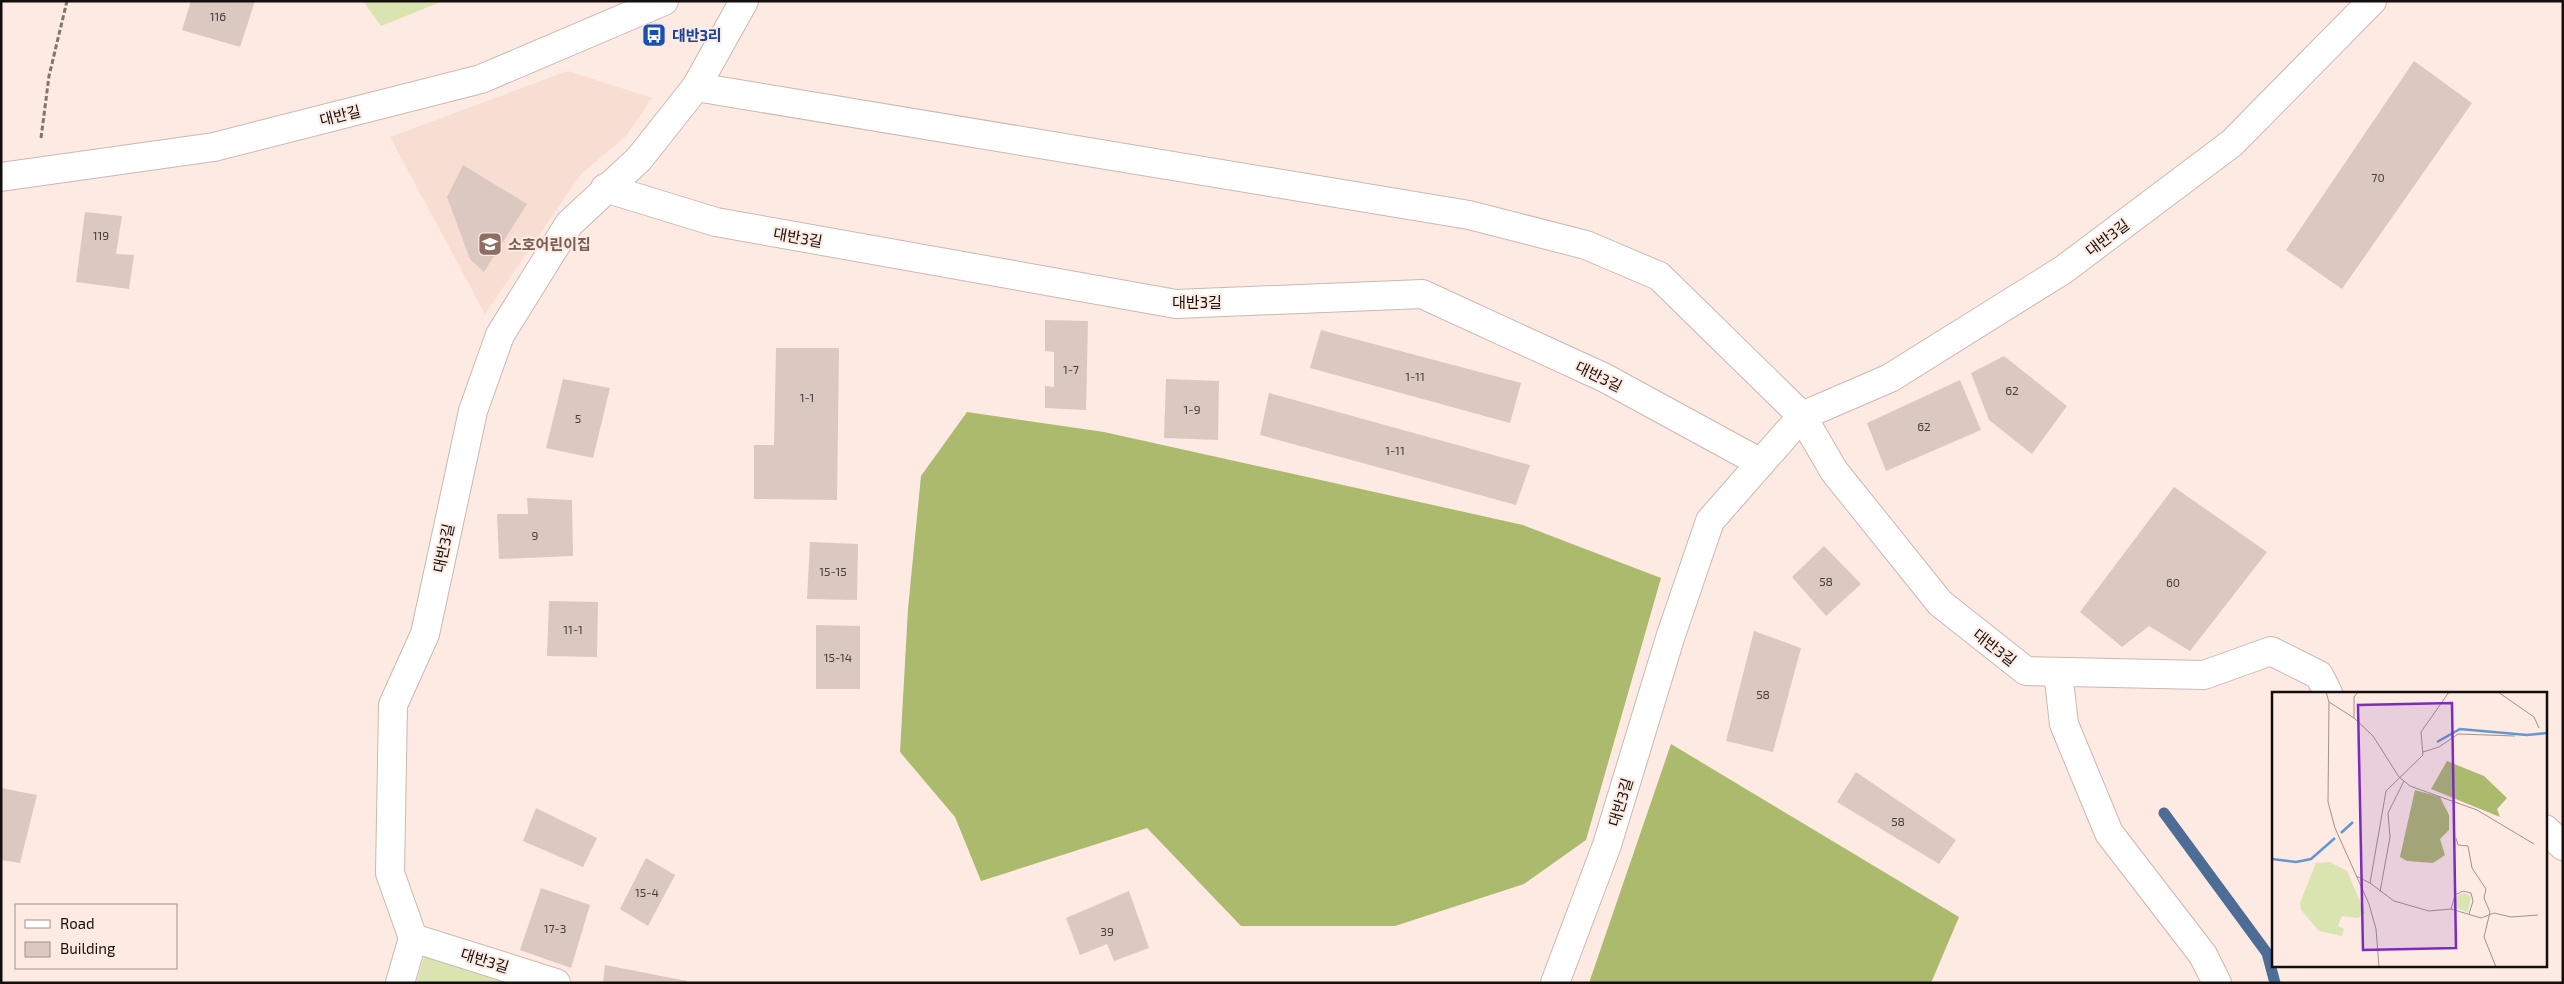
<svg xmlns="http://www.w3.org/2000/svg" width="2564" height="984" viewBox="0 0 2564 984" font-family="'Exo 2','Noto Sans KR',sans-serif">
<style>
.built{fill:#f8ddd2}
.green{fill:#d9e4b1}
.forest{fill:#abba6d}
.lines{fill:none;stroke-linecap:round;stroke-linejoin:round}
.stream{stroke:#4d6d96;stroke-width:11}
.building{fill:#dbc8c1}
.minor-casing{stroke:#cbb8b1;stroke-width:30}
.path{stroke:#817570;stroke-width:3;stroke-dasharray:5 2.5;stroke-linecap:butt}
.minor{stroke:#fff;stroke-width:28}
.labels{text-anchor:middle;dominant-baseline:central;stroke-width:4;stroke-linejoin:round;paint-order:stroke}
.number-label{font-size:12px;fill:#463c39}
.transit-label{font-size:15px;font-weight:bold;fill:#164399;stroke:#fdeae2;text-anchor:start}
.street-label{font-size:15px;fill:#140e0c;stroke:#fdeae2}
.education-label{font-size:15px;font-weight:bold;fill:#785e54;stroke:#fdeae2;text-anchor:start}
.inset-river{fill:none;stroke:#6696d1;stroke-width:2.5}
.inset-road{fill:none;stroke:#a0928c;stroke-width:1}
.view{fill:#7b2cbf;fill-opacity:0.15;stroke:#7b2cbf;stroke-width:2.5}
.inset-edge{fill:none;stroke:#140e0c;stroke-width:2.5}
</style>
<rect width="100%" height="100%" fill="#fdeae2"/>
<!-- built -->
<polygon class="built" points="568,71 652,98 626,136 581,174 485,314 390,137"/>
<!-- green -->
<g class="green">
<polygon points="363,1 443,1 381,26"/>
<polygon points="425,954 513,983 416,983"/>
</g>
<!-- forest -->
<g class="forest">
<polygon points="967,412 1104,432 1523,525 1661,578 1586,840 1524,884 1395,926 1241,926 1147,828 981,881 955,817 900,752 908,609 921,476"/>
<polygon points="1671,744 1959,917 1931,983 1589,983"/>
</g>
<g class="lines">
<!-- stream -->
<polyline class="stream" points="2164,813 2267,953 2275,983"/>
</g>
<!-- building -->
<g class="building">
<polygon points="191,1 255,1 240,47 182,30"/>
<polygon points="2414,61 2472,103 2342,289 2286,250"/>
<polygon points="463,165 527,204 484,272 470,259 447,197"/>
<polygon points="85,212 122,216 116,254 134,255 129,289 76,282"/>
<polygon points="1045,320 1088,321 1086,410 1045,408 1045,386 1054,387 1054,352 1045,351"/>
<polygon points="1321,330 1521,383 1510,423 1310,368"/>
<polygon points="776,348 839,348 837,500 754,499 754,445 774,445"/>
<polygon points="2004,356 2067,406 2032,454 1989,420 1971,373"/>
<polygon points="563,379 610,388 593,458 546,448"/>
<polygon points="1166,379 1219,381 1218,440 1164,438"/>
<polygon points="1960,380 1981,430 1886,471 1867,423"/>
<polygon points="1269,393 1530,465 1516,505 1260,435"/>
<polygon points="2174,487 2267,552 2190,651 2149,626 2122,647 2080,612"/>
<polygon points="527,498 572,500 573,556 499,559 497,514 528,514"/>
<polygon points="810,542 858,544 857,600 807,599"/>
<polygon points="1824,546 1861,584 1826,616 1792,577"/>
<polygon points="549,601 598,602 597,657 547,656"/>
<polygon points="816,625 860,626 860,689 816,689"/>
<polygon points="1754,631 1801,648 1773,752 1726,741"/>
<polygon points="1856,772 1956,840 1939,864 1837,802"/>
<polygon points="1,788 37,795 20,863 1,860"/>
<polygon points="536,808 597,838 583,867 523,841"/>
<polygon points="646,858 675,875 648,926 620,909"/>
<polygon points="541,888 590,905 571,968 520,950"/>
<polygon points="1129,891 1149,948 1114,961 1107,944 1080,955 1066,918"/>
<polygon points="605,965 687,981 687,983 603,983"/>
</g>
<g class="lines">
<!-- minor casing -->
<g class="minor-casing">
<g id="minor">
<polyline points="744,1 696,87 1469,215 1586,245 1659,276 1802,416 1834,471 1940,603 2026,671 2204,675 2271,651 2319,675 2328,693"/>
<polyline points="1,177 214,147 481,79 664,1"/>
<polyline points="605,188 716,222 1176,304 1422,294 1605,378 1761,463"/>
<polyline points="2058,672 2064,724 2109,833 2203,955 2217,983"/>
<polyline points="2545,829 2563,846"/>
<polyline points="413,938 556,983"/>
<polyline points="400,983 413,938 390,873 393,705 425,634 473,411 500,335 569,224 639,159 696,87"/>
<polyline points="1555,983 1607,845 1670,638 1710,521 1802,416 1890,378 2063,270 2232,143 2372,1"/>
</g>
</g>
<!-- path -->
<polyline class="path" points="41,138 49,76 67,1"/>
<!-- minor -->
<use href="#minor" class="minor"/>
</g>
<!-- icons -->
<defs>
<g id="bus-square" transform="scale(1.25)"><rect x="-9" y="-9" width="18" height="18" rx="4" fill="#1a4fb4" stroke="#fdeae2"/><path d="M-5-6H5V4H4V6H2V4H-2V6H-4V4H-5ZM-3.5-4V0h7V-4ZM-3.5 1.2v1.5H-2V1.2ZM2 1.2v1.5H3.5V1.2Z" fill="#fff"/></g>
<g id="school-square" transform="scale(1.25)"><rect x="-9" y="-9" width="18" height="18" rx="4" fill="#8d6e63" stroke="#fdeae2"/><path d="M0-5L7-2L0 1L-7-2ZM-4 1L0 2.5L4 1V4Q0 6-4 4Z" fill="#fff"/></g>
</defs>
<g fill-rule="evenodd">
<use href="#bus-square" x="654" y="35"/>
<use href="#school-square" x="490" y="244"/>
</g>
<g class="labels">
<!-- number labels -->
<g class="number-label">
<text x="218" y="16">116</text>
<text x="2378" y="177">70</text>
<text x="101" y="235">119</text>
<text x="1071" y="369">1-7</text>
<text x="1415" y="376">1-11</text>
<text x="2012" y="390">62</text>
<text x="807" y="397">1-1</text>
<text x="1192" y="409">1-9</text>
<text x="578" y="418">5</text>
<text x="1924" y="426">62</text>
<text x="1395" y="450">1-11</text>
<text x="535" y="535">9</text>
<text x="833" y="571">15-15</text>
<text x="1826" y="581">58</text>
<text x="2173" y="582">60</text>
<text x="573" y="629">11-1</text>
<text x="838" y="657">15-14</text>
<text x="1763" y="694">58</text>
<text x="1898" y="821">58</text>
<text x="647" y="892">15-4</text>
<text x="555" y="928">17-3</text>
<text x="1107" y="931">39</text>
</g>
<!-- transit labels -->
<g class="transit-label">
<text x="672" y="35">대반3리</text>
</g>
<!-- street labels -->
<g class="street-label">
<text transform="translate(340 115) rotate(-14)">대반길</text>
<text transform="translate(798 237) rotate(10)">대반3길</text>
<text transform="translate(2107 237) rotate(-37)">대반3길</text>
<text x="1197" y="302">대반3길</text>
<text transform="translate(1599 376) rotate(26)">대반3길</text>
<text transform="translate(443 548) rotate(-78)">대반3길</text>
<text transform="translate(1995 647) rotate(38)">대반3길</text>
<text transform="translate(1620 802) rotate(-73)">대반3길</text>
<text transform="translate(485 960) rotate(17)">대반3길</text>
</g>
<!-- education labels -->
<g class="education-label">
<text x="508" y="244">소호어린이집</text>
</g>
</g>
<!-- overview -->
<g transform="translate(2272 692)">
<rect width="275" height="275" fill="#fdeae2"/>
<path d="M58,170L75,179L93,221L86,226L70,224L66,234L72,237L70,244L47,239L29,218L28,211L44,171ZM191,201L199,204L196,220L181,215L185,204Z" fill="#d9e4b1"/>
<path d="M175,69L212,84L235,106L225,117L228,125L159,97ZM143,98L168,105L177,123V138L168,147L173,163L161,171L135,169L128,165Z" fill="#abba6d"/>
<path class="inset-river" d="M165,50L188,37L255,43L275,41M69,141L81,130M0,167L24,170L39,167L63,146"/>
<path class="inset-road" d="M54,0L57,10L56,110L63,136L97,212L104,237L107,275M226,0L262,25L267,36M57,10L82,26V5L86,0M82,26L101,44L127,85L138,94L205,118L262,152M151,60L167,55L186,42L243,44M184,146L186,153L196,154L200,176L214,197L212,206L218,220L212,245L224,275M84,184L98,191L114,99L151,63L149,40L177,0M98,191L122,209L157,219L179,217L209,226L222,221L239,225L266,223M108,200L118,145L116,121L132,89M179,217L183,203L191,199L199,201L201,209L197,222"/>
<path class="view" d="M180,11L184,256L91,258L86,13Z"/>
<rect width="275" height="275" class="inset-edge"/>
</g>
<!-- border -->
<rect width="2564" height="984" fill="none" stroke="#140e0c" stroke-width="5"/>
<!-- legend -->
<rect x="15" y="904" width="162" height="65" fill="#fdeae2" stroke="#a0928c"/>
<rect x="25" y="920" width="25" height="8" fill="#ffffff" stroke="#a0928c"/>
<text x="60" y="929" font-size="15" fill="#140e0c">Road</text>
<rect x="25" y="942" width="25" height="15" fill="#dbc8c1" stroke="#a0928c"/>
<text x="60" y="954" font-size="15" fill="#140e0c">Building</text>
</svg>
